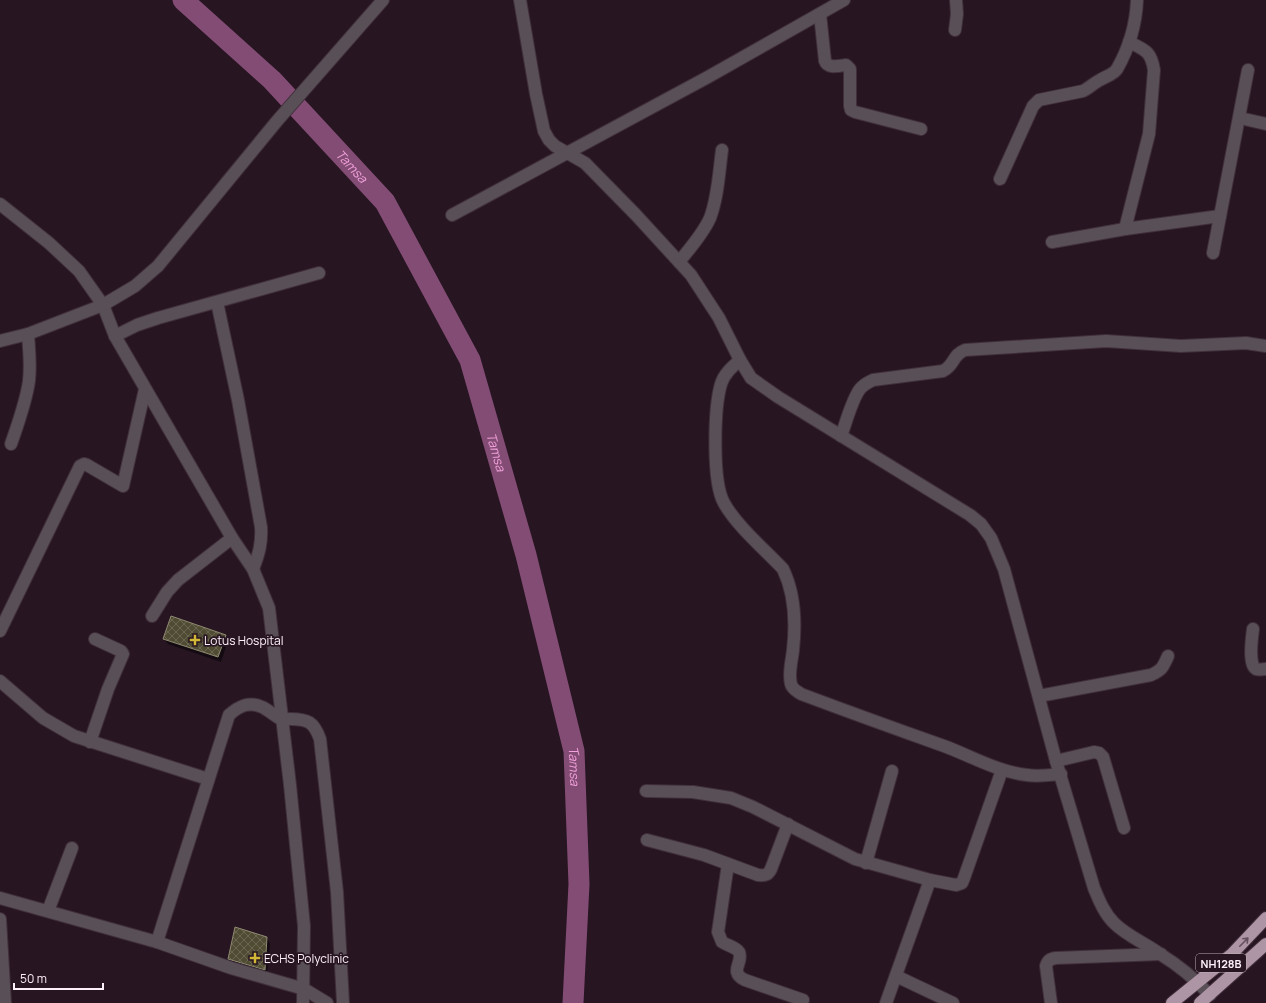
<svg xmlns="http://www.w3.org/2000/svg" width="1266" height="1003" viewBox="0 0 1266 1003" font-family="Manrope,sans-serif">
<style>
.shadow{fill:#0007}
.lines{fill:none;stroke-linecap:round;stroke-linejoin:round}
.river{stroke:#834c74;stroke-width:21}
.building{fill:url(#building-cross-hatch);stroke:#8f8a71}
.minor-casing{stroke:#412f3c;stroke-width:14}
.highway-casing{stroke:#412f3c;stroke-width:14}
.minor{stroke:#594f56;stroke-width:12}
.highway{stroke:#ae95a6;stroke-width:12}
.oneway{stroke:#644f5d}
.poi-dot{fill:#d0b836;stroke:#271522;stroke-width:1.5}
.labels{text-anchor:middle;dominant-baseline:central;stroke-width:3.5;stroke-linejoin:round;paint-order:stroke}
.shield{fill:#271522;stroke:#bdaeb8;stroke-width:1}
.shield-label{font-size:11px;font-weight:bold;fill:#fdf0f9}
.poi-label{font-size:12px;fill:#fdf0f9;stroke:#271522;text-anchor:start}
.water-label{font-size:13px;font-style:italic;fill:#f1a0db;stroke:#271522}
</style>
<defs>
<pattern id="building-cross-hatch" width="8" height="8" patternUnits="userSpaceOnUse"><rect width="8" height="8" fill="#504c34"/><path d="M0 0l8 8M0 8l8-8" fill="none" stroke="#6a6652"/></pattern>
</defs>
<rect width="100%" height="100%" fill="#271522"/>
<!-- shadow -->
<g class="shadow">
<polygon points="225,636 228,641 221,662 168,644 164,639"/>
<polygon points="267,938 270,944 267,975 232,964 229,959"/>
</g>
<g class="lines">
<!-- river -->
<path class="river" id="s1" d="M183,0L272,80L385,202L470,360L526,555L574,751L579,884L573,1003"/>
</g>
<!-- building -->
<g class="building">
<polygon points="171,616 226,635 218,657 163,639"/>
<polygon points="235,927 267,937 265,970 228,959"/>
</g>
<g class="lines">
<!-- minor casing -->
<g class="minor-casing">
<g id="minor">
<path d="M520,0L536,94L544,131L549,140L555,146L585,163L636,215L691,275L719,318L740,360L751,378L778,397L970,515L981,524L991,538L1004,569L1056,761L1094,888C1099,900 1104,913 1114,923C1127,936 1145,943 1160,954C1178,965 1195,979 1210,995"/>
<path d="M820,14L825,61C828,69 839,66 846,65L850,69V106L851,110L855,112L921,129"/>
<polyline points="955,30 957,14 956,0"/>
<path d="M1129,42C1145,50 1151,51 1154,70L1149,134L1125,229L1220,216"/>
<polyline points="1240,118 1266,124"/>
<path d="M1000,179L1033,106L1039,100L1083,91C1089,88 1094,83 1100,80C1106,76 1113,75 1117,69C1129,48 1136,24 1137,0"/>
<polyline points="0,204 49,243 79,271 103,305 115,336 232,538 253,569 269,608 290,785 304,926 303,1003"/>
<polyline points="452,215 708,77 844,0"/>
<polyline points="1052,242 1125,229"/>
<polyline points="1213,253 1248,70"/>
<path d="M679,262C690,248 703,234 710,218C718,197 719,172 722,150"/>
<path d="M217,302L238,400L261,527C262,543 259,554 253,569"/>
<polyline points="115,336 137,325 158,318 319,273"/>
<polyline points="0,341 28,334 103,305 135,286 158,266 277,121 383,0"/>
<path d="M740,360C732,367 724,374 721,384C714,408 712,482 724,503C736,525 765,550 783,569C795,594 796,623 793,650C792,660 788,674 791,684C792,689 797,691 801,694C849,712 896,729 944,746C971,756 998,772 1027,775C1038,777 1050,775 1061,774"/>
<path d="M841,436C846,423 852,399 860,389C864,384 869,382 873,380L943,371C955,365 952,355 965,350L1106,341L1181,346L1246,343L1266,346"/>
<path d="M11,444C18,424 26,402 29,381C31,365 29,349 28,334"/>
<polyline points="152,616 167,592 178,580 232,538"/>
<path d="M1253,629C1252,637 1248,665 1256,669C1259,670 1263,669 1266,669"/>
<polyline points="0,631 80,466 84,464 87,465 123,486 145,389"/>
<polyline points="0,681 43,718 74,736 208,779"/>
<path d="M1039,696L1151,675C1162,670 1163,667 1168,656"/>
<polyline points="90,742 108,689 123,654 121,651 95,639"/>
<polyline points="1056,761 1094,752 1099,753 1103,757 1124,828"/>
<polyline points="646,791 693,792 731,798 753,807 855,859 930,880 956,885 962,883 964,878 1002,770"/>
<path d="M647,840L704,855L758,875C765,876 768,875 771,869L788,824"/>
<polyline points="866,863 892,771"/>
<path d="M728,864L718,932L722,942C726,945 736,947 739,952C744,962 728,972 745,980L803,1000"/>
<polyline points="0,898 157,942 231,968 304,989 327,1003"/>
<polyline points="48,911 72,848"/>
<polyline points="0,919 5,1003"/>
<path d="M157,942L229,715C239,706 249,701 262,707C269,710 274,716 281,719C283,720 287,719 290,719C308,719 314,722 320,739L337,892L343,1003"/>
<polyline points="896,976 953,1003"/>
<polyline points="886,1003 930,880"/>
<path d="M1051,1003L1046,966C1048,960 1050,959 1056,958L1161,954"/>
</g>
</g>
<!-- highway casing -->
<g class="highway-casing">
<g id="highway">
<polyline points="1172,1003 1231,955 1266,918"/>
<polyline points="1200,1003 1266,944"/>
</g>
</g>
<!-- minor -->
<use href="#minor" class="minor"/>
<!-- highway -->
<use href="#highway" class="highway"/>
</g>
<!-- one-way arrows -->
<defs><path id="oneway-shaft" d="M-6 0H5M1.5-3L5.5 0L1.5 3" fill="none" stroke-width="1.6" stroke-linecap="round" stroke-linejoin="round"/></defs>
<use class="oneway" href="#oneway-shaft" transform="translate(1244 942) rotate(-45)"/>
<!-- markers -->
<g class="poi-dot">
<path d="M193 634h4v4h4v4h-4v4h-4v-4h-4v-4h4z"/>
<path d="M253 952h4v4h4v4h-4v4h-4v-4h-4v-4h4z"/>
</g>
<g class="labels">
<!-- shield labels -->
<rect class="shield" x="1196" y="954" width="50" height="18" rx="3"/>
<g class="shield-label">
<text x="1221" y="963">NH128B</text>
</g>
<!-- poi labels -->
<g class="poi-label">
<text x="204" y="640">Lotus Hospital</text>
<text x="264" y="958">ECHS Polyclinic</text>
</g>
<!-- water labels -->
<g class="water-label">
<text stroke="none"><textPath href="#s1" startOffset="237">Tamsa</textPath></text>
<text stroke="none"><textPath href="#s1" startOffset="561">Tamsa</textPath></text>
<text stroke="none"><textPath href="#s1" startOffset="885">Tamsa</textPath></text>
</g>
</g>
<!-- scale -->
<path d="M14 983v6h89v-6" fill="none" stroke="#fdf0f9" stroke-width="2"/>
<text x="20" y="983" font-size="12" fill="#fdf0f9" stroke="#271522" stroke-width="3" paint-order="stroke">50 m</text>
</svg>
